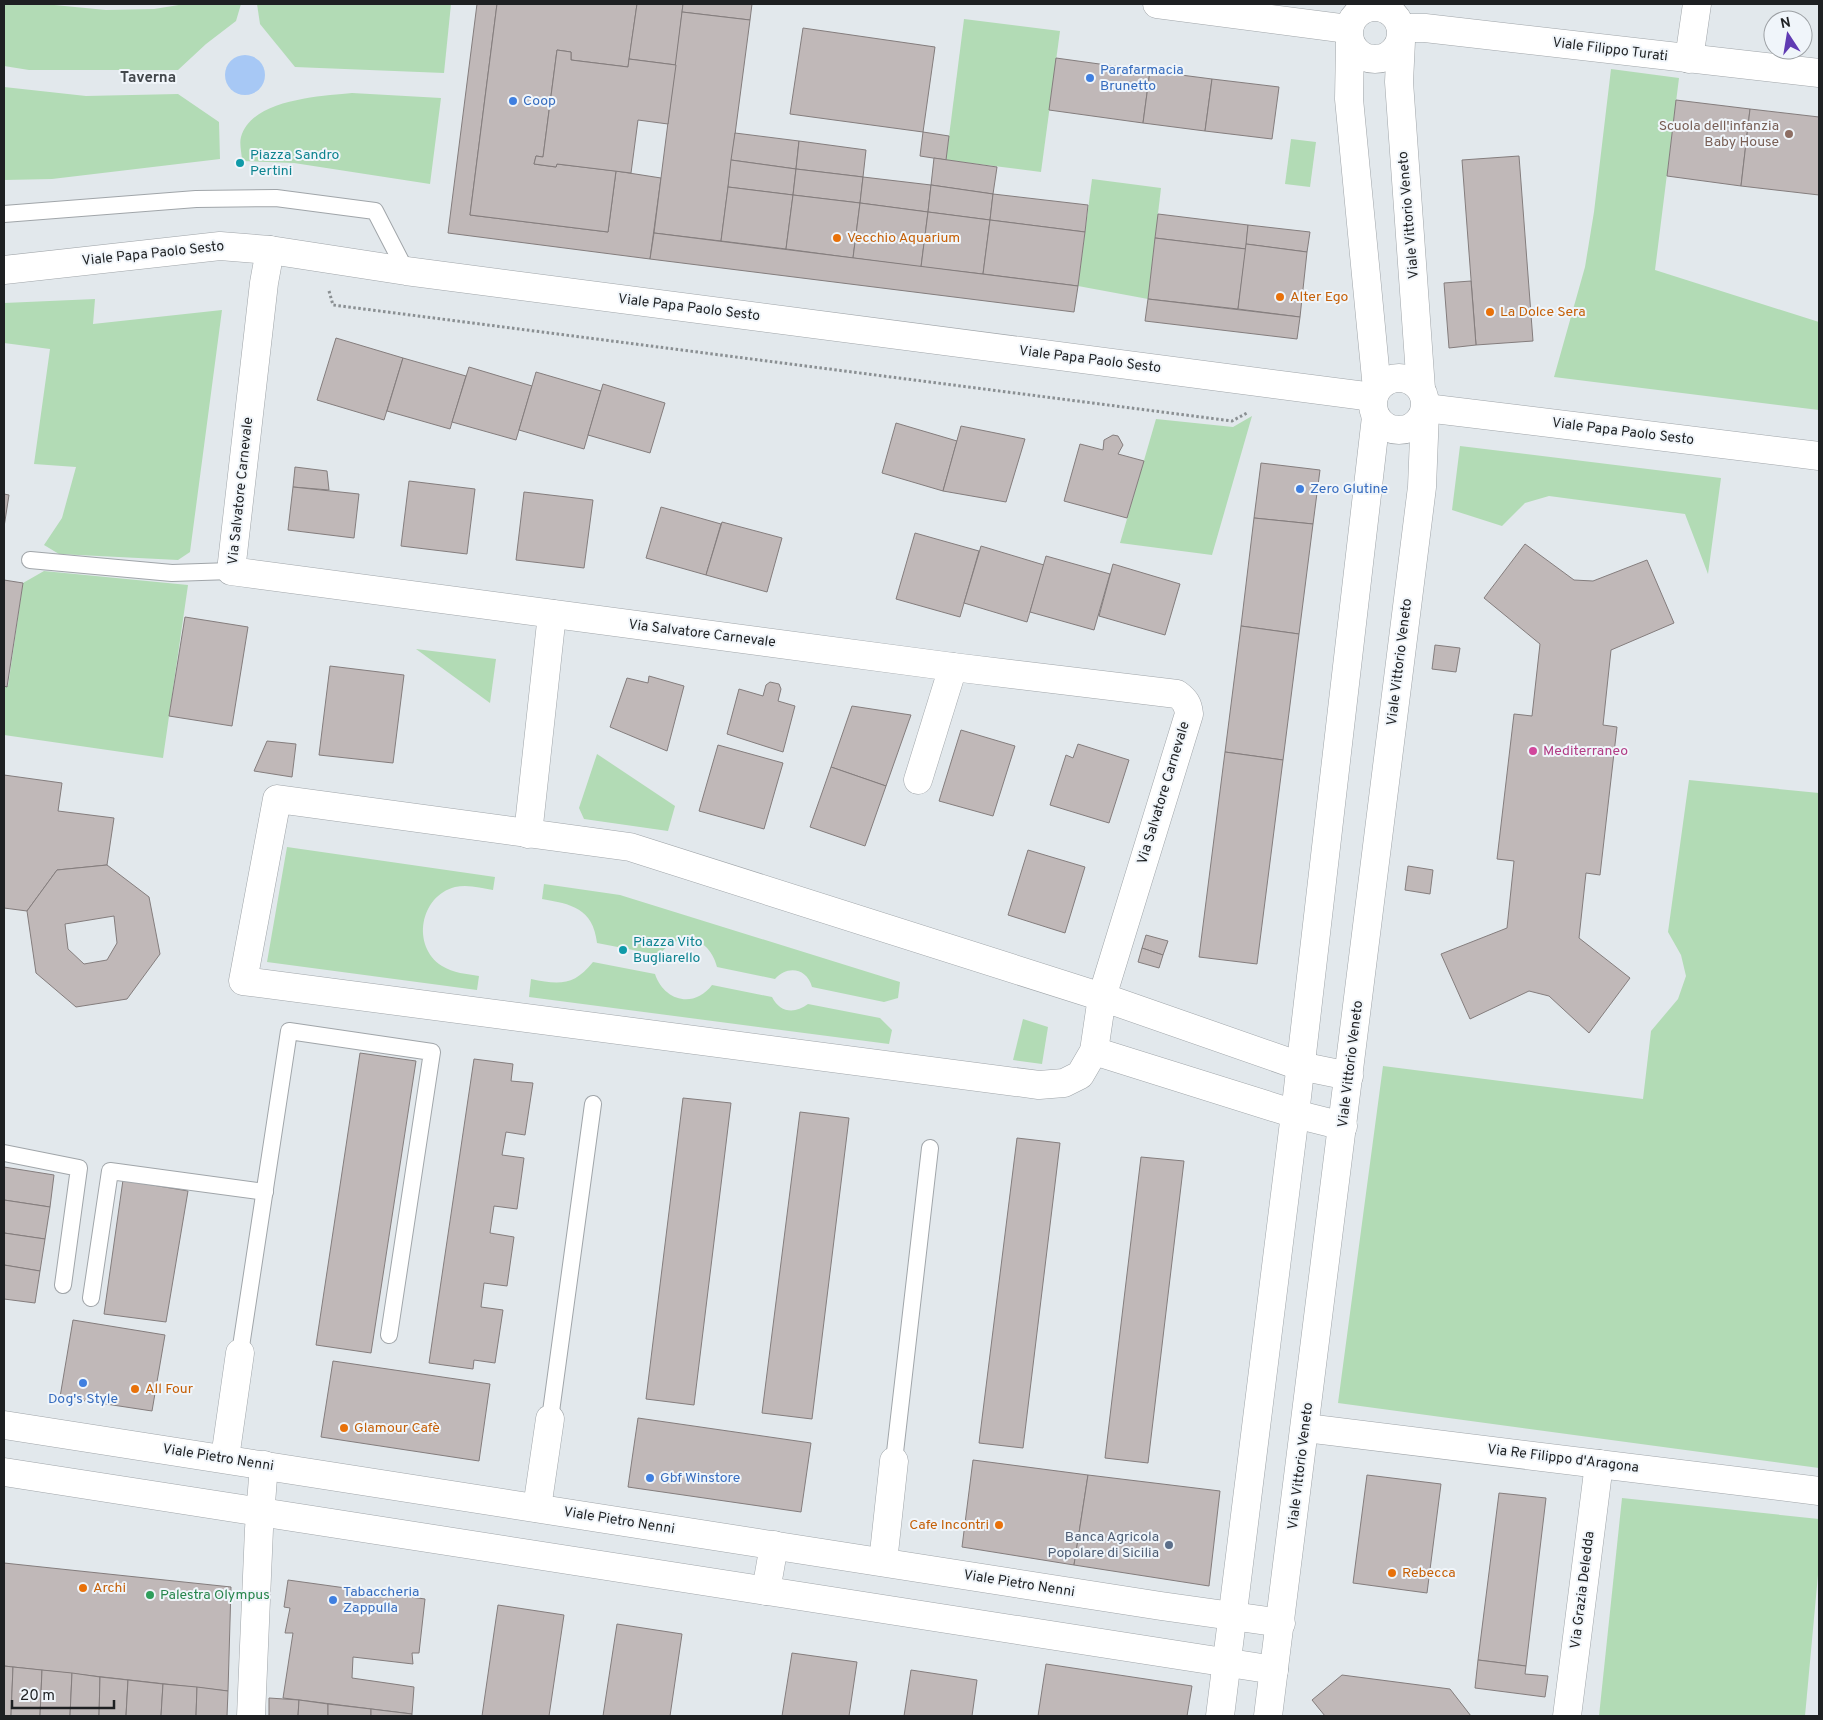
<svg xmlns="http://www.w3.org/2000/svg" width="1823" height="1720" viewBox="0 0 1823 1720" font-family="Overpass,sans-serif">
<style>
.green{fill:#b2dbb5}
.water{fill:#a7c8f5}
.building{fill:#c0b8b8;stroke:#847d7d;fill-rule:evenodd}
.lines{fill:none;stroke-linecap:round;stroke-linejoin:round}
.lane-casing{stroke:#a0a5a9;stroke-width:18}
.street-casing{stroke:#a0a5a9;stroke-width:29}
.secondary-casing{stroke:#a0a5a9;stroke-width:29}
.path{stroke:#8a8f92;stroke-width:3;stroke-dasharray:2.5 2.5;stroke-linecap:butt}
.lane{stroke:#fff;stroke-width:16}
.street{stroke:#fff;stroke-width:28}
.secondary{stroke:#fff;stroke-width:28}
.shop-dot{fill:#3f7fe0;stroke:#f0f5fa;stroke-width:2}
.education-dot{fill:#8d6e63;stroke:#f0f5fa;stroke-width:2}
.culture-dot{fill:#0f9aa8;stroke:#f0f5fa;stroke-width:2}
.food-dot{fill:#e8710a;stroke:#f0f5fa;stroke-width:2}
.hotel-dot{fill:#d1479c;stroke:#f0f5fa;stroke-width:2}
.service-dot{fill:#5c6f8a;stroke:#f0f5fa;stroke-width:2}
.leisure-dot{fill:#2e9e5b;stroke:#f0f5fa;stroke-width:2}
.labels{text-anchor:middle;dominant-baseline:central;stroke-width:4;stroke-linejoin:round;paint-order:stroke}
.street-label{font-size:14px;fill:#1e2022;stroke:#f0f5fa}
.shop-label{font-size:14px;fill:#366cbe;stroke:#f0f5fa;text-anchor:start}
.education-label{font-size:14px;fill:#785e54;stroke:#f0f5fa;text-anchor:end}
.culture-label{font-size:14px;fill:#0d838f;stroke:#f0f5fa;text-anchor:start}
.food-label{font-size:14px;fill:#c56008;stroke:#f0f5fa;text-anchor:start}
.hotel-label{font-size:14px;fill:#b23c85;stroke:#f0f5fa;text-anchor:start}
.service-label{font-size:14px;fill:#4e5e75;stroke:#f0f5fa;text-anchor:end}
.leisure-label{font-size:14px;fill:#27864d;stroke:#f0f5fa;text-anchor:start}
.neighbourhood-label{font-size:15px;font-weight:bold;fill:#42474b;stroke:#f0f5fa}
</style>
<rect width="100%" height="100%" fill="#e2e8ec"/>
<!-- green -->
<g class="green">
<polygon points="4,4 44,4 106,10 154,9 185,4 241,4 236,21 206,44 178,70 29,70 4,66"/>
<polygon points="257,4 451,4 444,73 295,67 260,24"/>
<polygon points="964,19 1060,31 1041,172 946,160"/>
<polygon points="1611,69 1679,78 1655,270 1819,322 1819,410 1554,377 1585,267 1594,212"/>
<polygon points="4,87 86,96 178,94 219,122 220,159 52,179 4,180"/>
<path d="M352,93L441,98L430,184L294,163L242,161C242,154 239,144 241,137C251,99 322,96 352,93Z"/>
<polygon points="1291,139 1316,142 1310,187 1285,184"/>
<polygon points="1092,179 1161,188 1148,299 1078,286"/>
<polygon points="95,299 93,324 222,310 190,552 178,560 59,554 44,545 62,518 76,467 34,464 50,349 4,343 4,303"/>
<polygon points="1252,416 1212,555 1120,543 1156,419 1233,427"/>
<polygon points="1460,446 1721,478 1708,574 1685,514 1549,496 1525,503 1502,526 1452,510"/>
<polygon points="44,571 188,585 163,758 4,735 4,686 8,686 23,583"/>
<polygon points="416,649 496,659 490,703"/>
<polygon points="597,754 675,806 668,831 584,819 579,808"/>
<polygon points="1689,780 1819,793 1819,1468 1338,1403 1383,1066 1643,1099 1651,1031 1678,999 1686,976 1681,955 1668,932"/>
<path d="M287,847L495,877L493,890C481,888 468,884 455,887C420,896 411,946 442,966C453,973 467,974 479,976L477,990L267,962Z"/>
<path d="M544,884L620,895L900,982L898,998L884,1002L812,987C807,968 787,965 775,979L717,967C709,936 679,929 659,955L597,943C593,908 571,904 542,899Z"/>
<path d="M593,962L655,974C664,1001 694,1009 712,985L772,997C780,1013 795,1014 808,1004L880,1018L892,1030L889,1044L529,997L531,979C559,985 574,986 593,962Z"/>
<polygon points="1023,1019 1048,1027 1042,1064 1013,1060"/>
<polygon points="1622,1498 1819,1519 1819,1564 1805,1716 1599,1716"/>
</g>
<!-- water -->
<circle class="water" cx="245" cy="75" r="20"/>
<!-- building -->
<g class="building">
<polygon points="477,4 497,4 470,215 608,232 616,171 661,178 650,259 448,233"/>
<polygon points="497,4 637,4 628,67 571,60 571,52 557,50 543,157 536,156 534,164 556,167 557,164 616,171 608,232 470,215"/>
<polygon points="637,4 683,4 676,65 629,59"/>
<polygon points="683,4 752,4 750,20 682,12"/>
<polygon points="682,12 750,20 721,241 654,233"/>
<polygon points="803,28 935,47 923,132 790,114"/>
<polygon points="557,50 571,52 571,60 628,67 629,59 676,65 668,124 638,120 631,173 557,164 556,167 534,164 536,156 543,157"/>
<polygon points="1056,58 1150,71 1143,123 1049,110"/>
<polygon points="1150,71 1212,79 1205,131 1143,123"/>
<polygon points="1212,79 1279,87 1272,139 1205,131"/>
<polygon points="1676,100 1750,109 1741,186 1667,176"/>
<polygon points="1750,109 1819,117 1819,195 1741,186"/>
<polygon points="923,132 949,136 946,160 920,156"/>
<polygon points="735,133 799,141 796,169 731,160"/>
<polygon points="799,141 866,150 863,177 796,169"/>
<polygon points="1519,156 1533,341 1476,345 1462,160"/>
<polygon points="934,158 997,167 993,194 931,185"/>
<polygon points="731,160 796,169 793,195 728,187"/>
<polygon points="796,169 863,177 860,203 793,195"/>
<polygon points="863,177 931,185 928,212 860,203"/>
<polygon points="931,185 993,194 990,220 928,212"/>
<polygon points="728,187 793,195 786,249 721,241"/>
<polygon points="993,194 1088,205 1085,232 990,220"/>
<polygon points="793,195 860,203 853,258 786,249"/>
<polygon points="860,203 928,212 921,267 853,258"/>
<polygon points="928,212 990,220 983,274 921,267"/>
<polygon points="1158,214 1248,225 1246,249 1155,238"/>
<polygon points="990,220 1085,232 1078,286 983,274"/>
<polygon points="1248,225 1310,232 1307,252 1246,244"/>
<polygon points="654,233 1078,286 1074,312 650,259"/>
<polygon points="1155,238 1246,249 1238,309 1148,299"/>
<polygon points="1246,244 1307,252 1300,317 1238,309"/>
<polygon points="1471,281 1476,345 1449,348 1444,283"/>
<polygon points="1148,299 1300,317 1297,339 1145,321"/>
<polygon points="336,338 403,358 384,420 317,400"/>
<polygon points="403,358 466,376 450,429 387,411"/>
<polygon points="469,367 532,386 516,440 452,422"/>
<polygon points="536,372 601,391 584,449 519,430"/>
<polygon points="603,384 665,403 650,453 588,435"/>
<polygon points="896,423 957,441 943,491 882,473"/>
<polygon points="961,426 1025,439 1006,502 943,491"/>
<polygon points="1113,435 1118,436 1123,445 1118,454 1144,461 1127,518 1064,501 1080,444 1103,450 1104,440"/>
<polygon points="1261,463 1320,470 1313,524 1254,518"/>
<polygon points="295,467 327,471 329,490 293,487"/>
<polygon points="409,481 475,489 467,554 401,546"/>
<polygon points="293,487 359,494 354,538 288,530"/>
<polygon points="524,492 593,500 584,568 516,560"/>
<polygon points="4,494 9,495 4,527"/>
<polygon points="661,507 721,524 706,575 646,558"/>
<polygon points="1254,518 1313,524 1299,634 1241,626"/>
<polygon points="722,522 782,538 767,592 706,575"/>
<polygon points="915,533 979,551 960,617 896,599"/>
<polygon points="1525,544 1574,580 1593,581 1647,560 1674,623 1611,650 1603,725 1617,727 1600,875 1586,873 1579,938 1630,978 1589,1033 1549,996 1529,991 1470,1019 1441,954 1507,928 1514,861 1497,859 1514,714 1532,716 1540,644 1484,598"/>
<polygon points="981,546 1044,565 1027,622 964,603"/>
<polygon points="1046,556 1110,574 1094,630 1030,612"/>
<polygon points="1113,564 1180,584 1165,635 1099,616"/>
<polygon points="4,580 23,583 7,687 4,686"/>
<polygon points="185,617 248,627 232,726 169,716"/>
<polygon points="1241,626 1299,634 1283,760 1225,752"/>
<polygon points="1435,645 1460,648 1456,672 1432,669"/>
<polygon points="330,666 404,675 393,763 319,755"/>
<polygon points="649,676 684,686 667,751 610,727 627,678 648,683"/>
<polygon points="770,682 779,684 781,689 778,701 795,706 783,752 727,734 739,689 763,696 766,685"/>
<polygon points="852,706 911,715 886,786 831,767"/>
<polygon points="961,730 1015,746 993,816 939,801"/>
<polygon points="267,741 296,744 292,777 254,771"/>
<polygon points="1078,744 1129,760 1109,823 1050,805 1066,755 1073,758"/>
<polygon points="718,745 783,763 764,829 699,811"/>
<polygon points="1225,752 1283,760 1257,964 1199,957"/>
<polygon points="831,767 886,786 865,846 810,827"/>
<polygon points="4,775 62,783 58,811 114,818 107,865 57,870 27,911 4,908"/>
<polygon points="1028,850 1085,867 1065,933 1008,915"/>
<path d="M107,865L149,897L160,954L127,999L76,1007L36,973L27,911L57,870ZM114,916L117,943L107,960L84,964L68,949L65,924Z"/>
<polygon points="1408,866 1433,870 1430,894 1405,890"/>
<polygon points="1146,935 1168,941 1163,955 1142,948"/>
<polygon points="1142,948 1163,955 1159,968 1138,962"/>
<polygon points="360,1053 416,1061 371,1353 316,1345"/>
<polygon points="474,1059 513,1064 511,1081 533,1083 525,1135 506,1132 502,1155 524,1158 517,1209 494,1206 490,1233 514,1237 507,1286 484,1283 481,1307 503,1310 495,1363 474,1360 473,1369 429,1363"/>
<polygon points="683,1098 731,1103 694,1405 646,1399"/>
<polygon points="800,1112 849,1118 812,1419 762,1413"/>
<polygon points="1017,1138 1060,1143 1023,1448 979,1443"/>
<polygon points="1141,1157 1184,1161 1148,1463 1105,1458"/>
<polygon points="4,1167 54,1175 50,1207 4,1200"/>
<polygon points="123,1180 188,1191 166,1322 104,1314"/>
<polygon points="4,1200 50,1207 45,1239 4,1233"/>
<polygon points="4,1233 45,1239 40,1271 4,1265"/>
<polygon points="4,1265 40,1271 35,1303 4,1299"/>
<polygon points="73,1320 165,1335 152,1411 60,1397"/>
<polygon points="333,1361 490,1384 479,1461 321,1437"/>
<polygon points="638,1418 811,1443 801,1512 628,1487"/>
<polygon points="973,1460 1088,1475 1074,1565 962,1547"/>
<polygon points="1088,1475 1220,1491 1209,1586 1074,1565"/>
<polygon points="1367,1475 1441,1484 1427,1593 1353,1583"/>
<polygon points="1499,1493 1546,1498 1526,1666 1478,1660"/>
<polygon points="4,1563 231,1587 228,1691 4,1666"/>
<polygon points="288,1580 425,1599 419,1653 412,1653 413,1664 353,1657 352,1678 414,1687 412,1714 283,1698 293,1633 285,1633 290,1608 284,1607"/>
<polygon points="498,1605 564,1615 549,1716 482,1716"/>
<polygon points="617,1624 682,1634 670,1716 603,1716"/>
<polygon points="792,1653 857,1662 849,1716 782,1716"/>
<polygon points="1478,1660 1526,1666 1525,1674 1548,1676 1545,1697 1475,1688"/>
<polygon points="1046,1664 1192,1686 1187,1716 1038,1716"/>
<polygon points="4,1666 13,1667 11,1716 4,1716"/>
<polygon points="13,1667 42,1670 40,1716 11,1716"/>
<polygon points="42,1670 72,1673 70,1716 40,1716"/>
<polygon points="911,1670 977,1680 972,1716 904,1716"/>
<polygon points="72,1673 100,1677 99,1716 70,1716"/>
<polygon points="1342,1675 1450,1689 1471,1716 1325,1716 1312,1700"/>
<polygon points="100,1677 128,1680 126,1716 99,1716"/>
<polygon points="128,1680 163,1684 161,1716 126,1716"/>
<polygon points="163,1684 197,1687 196,1716 161,1716"/>
<polygon points="197,1687 228,1691 227,1716 196,1716"/>
<polygon points="269,1698 299,1700 298,1716 269,1716"/>
<polygon points="299,1700 328,1704 328,1716 298,1716"/>
<polygon points="328,1704 371,1709 371,1716 328,1716"/>
<polygon points="371,1709 412,1714 412,1716 371,1716"/>
</g>
<g class="lines">
<!-- lane casing -->
<g class="lane-casing">
<g id="lane">
<polyline points="4,214 196,199 276,198 375,211 406,271"/>
<polyline points="30,560 172,573 231,571"/>
<polyline points="4,1153 79,1168 63,1285"/>
<polyline points="91,1298 110,1171 265,1192"/>
<polyline points="240,1353 289,1031 432,1052 389,1335"/>
<polyline points="550,1419 593,1104"/>
<polyline points="894,1461 930,1148"/>
</g>
</g>
<!-- street casing -->
<g class="street-casing">
<g id="street">
<polyline points="1157,4 1348,29"/>
<polyline points="1401,28 1425,28 1819,73"/>
<polyline points="1689,59 1697,4"/>
<path d="M270,250L264,283L231,571L953,667L1177,694C1185,700 1188,704 1189,714L1102,997L1094,1051L1080,1075L1064,1083L1039,1085L243,981L277,799L630,847L1102,997L1300,1066L1349,1076"/>
<polyline points="4,270 220,246 270,250 406,271 1373,397"/>
<polyline points="1426,408 1819,456"/>
<polyline points="918,780 953,667"/>
<polyline points="528,834 552,614"/>
<polyline points="1094,1051 1295,1114 1343,1126"/>
<polyline points="1306,1428 1819,1491"/>
<polyline points="225,1458 240,1353"/>
<polyline points="537,1508 550,1419"/>
<polyline points="883,1562 894,1461"/>
<polyline points="766,1591 774,1545"/>
<polyline points="251,1716 259,1529 264,1465"/>
<polyline points="1567,1716 1599,1464"/>
</g>
</g>
<!-- secondary casing -->
<g class="secondary-casing">
<g id="secondary">
<circle cx="1375" cy="33" r="26"/>
<polyline points="1401,41 1399,82 1421,389"/>
<polyline points="1350,44 1349,99 1377,389"/>
<circle cx="1399" cy="404" r="26"/>
<polyline points="4,1425 1161,1606 1281,1623"/>
<polyline points="4,1472 1274,1670"/>
<polyline points="1220,1716 1295,1114 1376,417"/>
<polyline points="1268,1716 1422,487 1425,412"/>
</g>
</g>
<!-- path -->
<polyline class="path" points="329,291 333,305 1232,421 1247,413"/>
<!-- lane -->
<use href="#lane" class="lane"/>
<!-- street -->
<use href="#street" class="street"/>
<!-- secondary -->
<use href="#secondary" class="secondary"/>
</g>
<!-- markers -->
<g class="shop-dot">
<circle cx="1090" cy="78" r="5"/>
<circle cx="513" cy="101" r="5"/>
<circle cx="1300" cy="489" r="5"/>
<circle cx="83" cy="1383" r="5"/>
<circle cx="650" cy="1478" r="5"/>
<circle cx="333" cy="1600" r="5"/>
</g>
<circle class="education-dot" cx="1789" cy="134" r="5"/>
<g class="culture-dot">
<circle cx="240" cy="163" r="5"/>
<circle cx="623" cy="950" r="5"/>
</g>
<g class="food-dot">
<circle cx="837" cy="238" r="5"/>
<circle cx="1280" cy="297" r="5"/>
<circle cx="1490" cy="312" r="5"/>
<circle cx="135" cy="1389" r="5"/>
<circle cx="344" cy="1428" r="5"/>
<circle cx="999" cy="1525" r="5"/>
<circle cx="1392" cy="1573" r="5"/>
<circle cx="83" cy="1588" r="5"/>
</g>
<circle class="hotel-dot" cx="1533" cy="751" r="5"/>
<circle class="service-dot" cx="1169" cy="1545" r="5"/>
<circle class="leisure-dot" cx="150" cy="1595" r="5"/>
<g class="labels">
<!-- street labels -->
<g class="street-label">
<text transform="translate(1610 50) rotate(7)">Viale Filippo Turati</text>
<text transform="translate(1409 215) rotate(-95)">Viale Vittorio Veneto</text>
<text transform="translate(153 254) rotate(-6)">Viale Papa Paolo Sesto</text>
<text transform="translate(689 308) rotate(7)">Viale Papa Paolo Sesto</text>
<text transform="translate(1090 360) rotate(7)">Viale Papa Paolo Sesto</text>
<text transform="translate(1623 432) rotate(7)">Viale Papa Paolo Sesto</text>
<text transform="translate(241 491) rotate(-84)">Via Salvatore Carnevale</text>
<text transform="translate(702 634) rotate(7)">Via Salvatore Carnevale</text>
<text transform="translate(1400 662) rotate(-83)">Viale Vittorio Veneto</text>
<text transform="translate(1164 793) rotate(-73)">Via Salvatore Carnevale</text>
<text transform="translate(1351 1064) rotate(-83)">Viale Vittorio Veneto</text>
<text transform="translate(218 1458) rotate(9)">Viale Pietro Nenni</text>
<text transform="translate(1563 1459) rotate(7)">Via Re Filippo d'Aragona</text>
<text transform="translate(1301 1466) rotate(-83)">Viale Vittorio Veneto</text>
<text transform="translate(619 1521) rotate(9)">Viale Pietro Nenni</text>
<text transform="translate(1019 1584) rotate(9)">Viale Pietro Nenni</text>
<text transform="translate(1583 1590) rotate(-83)">Via Grazia Deledda</text>
</g>
<!-- shop labels -->
<g class="shop-label">
<text x="1100" y="70">Parafarmacia<tspan x="1100" dy="16">Brunetto</tspan></text>
<text x="523" y="101">Coop</text>
<text x="1310" y="489">Zero Glutine</text>
<text x="83" y="1399" text-anchor="middle">Dog's Style</text>
<text x="660" y="1478">Gbf Winstore</text>
<text x="343" y="1592">Tabaccheria<tspan x="343" dy="16">Zappulla</tspan></text>
</g>
<!-- education labels -->
<g class="education-label">
<text x="1779" y="126">Scuola dell'infanzia<tspan x="1779" dy="16">Baby House</tspan></text>
</g>
<!-- culture labels -->
<g class="culture-label">
<text x="250" y="155">Piazza Sandro<tspan x="250" dy="16">Pertini</tspan></text>
<text x="633" y="942">Piazza Vito<tspan x="633" dy="16">Bugliarello</tspan></text>
</g>
<!-- food labels -->
<g class="food-label">
<text x="847" y="238">Vecchio Aquarium</text>
<text x="1290" y="297">Alter Ego</text>
<text x="1500" y="312">La Dolce Sera</text>
<text x="145" y="1389">All Four</text>
<text x="354" y="1428">Glamour Cafè</text>
<text x="989" y="1525" text-anchor="end">Cafe Incontri</text>
<text x="1402" y="1573">Rebecca</text>
<text x="93" y="1588">Archi</text>
</g>
<!-- hotel labels -->
<g class="hotel-label">
<text x="1543" y="751">Mediterraneo</text>
</g>
<!-- service labels -->
<g class="service-label">
<text x="1159" y="1537">Banca Agricola<tspan x="1159" dy="16">Popolare di Sicilia</tspan></text>
</g>
<!-- leisure labels -->
<g class="leisure-label">
<text x="160" y="1595">Palestra Olympus</text>
</g>
<!-- neighbourhood labels -->
<g class="neighbourhood-label">
<text x="148" y="78">Taverna</text>
</g>
</g>
<!-- border -->
<rect width="1823" height="1720" fill="none" stroke="#1e2022" stroke-width="10"/>
<!-- north arrow -->
<g transform="translate(1788 35) rotate(348)"><circle r="24" fill="#f0f5fa" stroke="#9ca0a4"/>
<path d="M0-4L9 19L0 12L-9 19Z" fill="#603bb3"/>
<text y="-8" font-size="14" font-weight="bold" text-anchor="middle" fill="#1e2022">N</text>
</g>
<!-- scale -->
<path d="M12 1700v8h102v-8" fill="none" stroke="#1e2022" stroke-width="2.5"/>
<text x="20" y="1700" font-size="15" fill="#1e2022" stroke="#f0f5fa" stroke-width="4" paint-order="stroke">20 m</text>
</svg>
